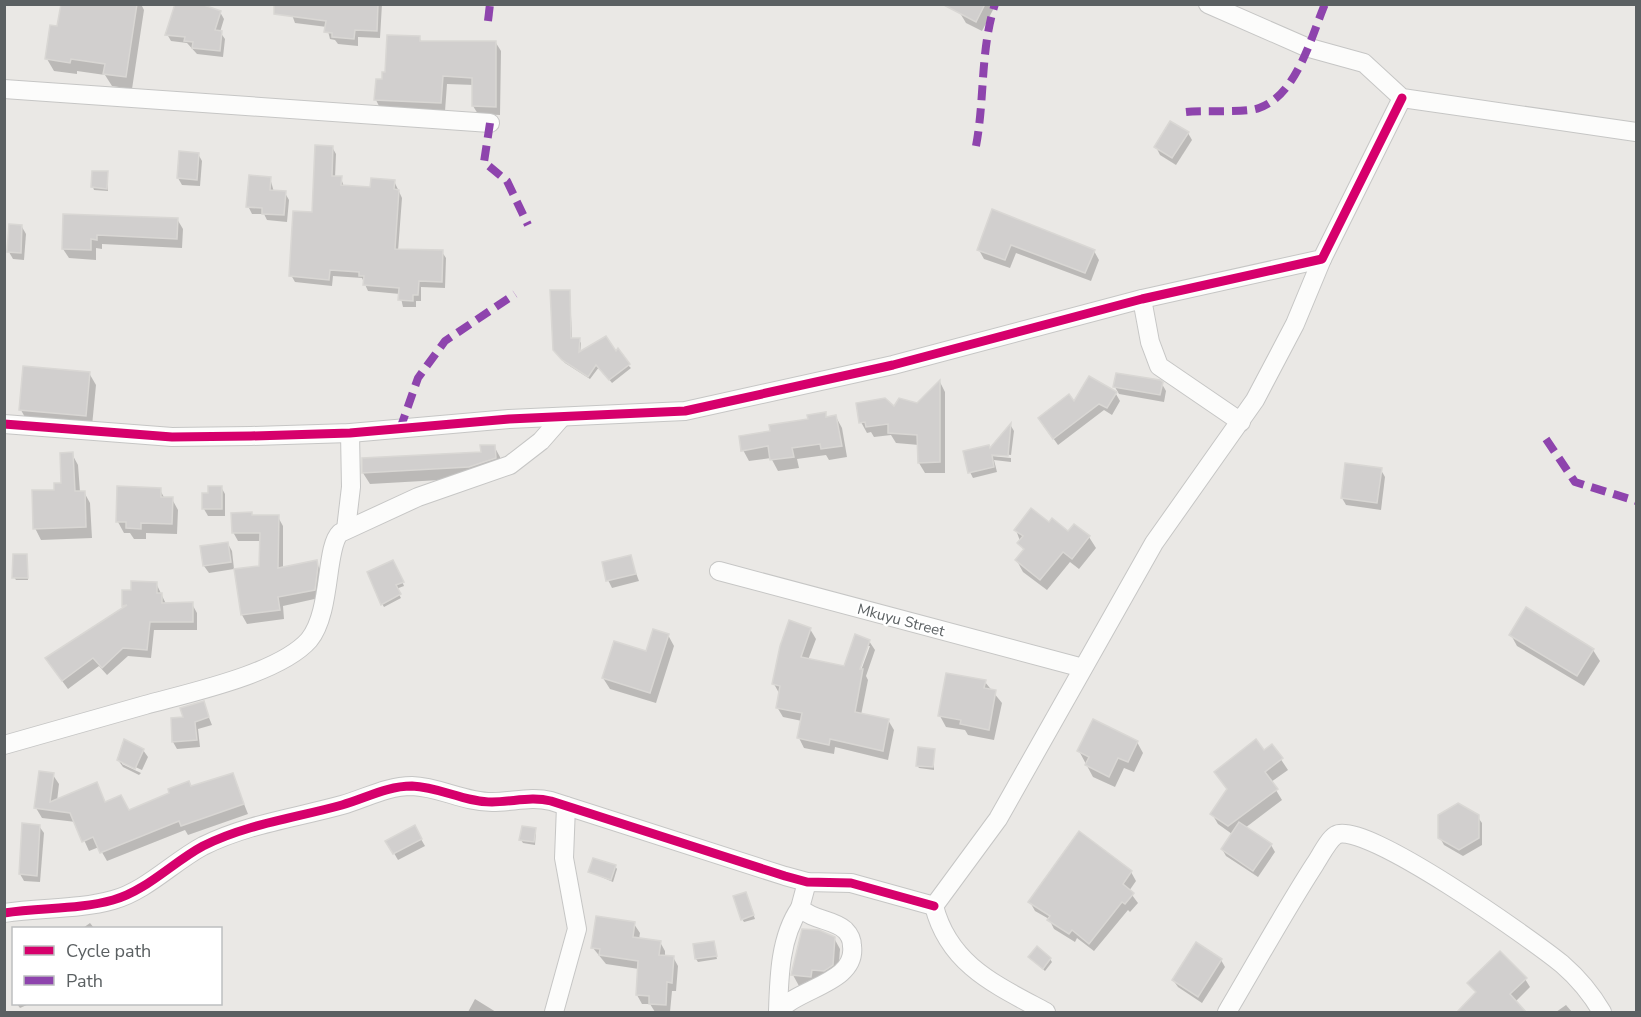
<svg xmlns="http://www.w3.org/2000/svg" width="1641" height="1017" viewBox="0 0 1641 1017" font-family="'Nunito Sans',sans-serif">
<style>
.shadow{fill:#0003;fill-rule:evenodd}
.building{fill:#d1cfce;stroke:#d9d7d4;stroke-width:1.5}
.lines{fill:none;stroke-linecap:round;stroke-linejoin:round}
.minor-casing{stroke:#c6c6c5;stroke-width:20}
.minor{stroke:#fcfcfb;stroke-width:18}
.quiet{stroke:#8e44ad;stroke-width:8;stroke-dasharray:15 8;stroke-linecap:butt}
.cycleway-casing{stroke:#fff;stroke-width:13}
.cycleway{stroke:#d6006c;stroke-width:9}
.labels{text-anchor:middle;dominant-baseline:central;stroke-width:4.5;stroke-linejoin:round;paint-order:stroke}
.street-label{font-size:15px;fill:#5b6062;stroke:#fff}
</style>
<rect width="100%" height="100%" fill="#eae8e5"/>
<!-- shadow -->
<g class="shadow">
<polygon points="62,4 141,4 144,10 132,89 112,86 105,75 77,71 77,74 54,71 47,59 59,28"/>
<polygon points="288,4 382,4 380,38 358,37 358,46 338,44 335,40 330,39 327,27 295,23"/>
<polygon points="964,4 996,4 982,31 966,23 960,13"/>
<polygon points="220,12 224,19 220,32 225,39 223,57 197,54 187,43 171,41 167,34"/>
<polygon points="419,38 422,42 496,43 501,51 500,115 478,114 473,106 474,85 447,84 445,111 380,108 376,100 383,81"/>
<polygon points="1188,133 1192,140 1176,165 1160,155 1156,147"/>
<polygon points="332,147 336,154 335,178 341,178 344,187 371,189 394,181 402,198 398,251 442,252 446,258 445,288 421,287 421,301 416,301 416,307 403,307 400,294 368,291 362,278 333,276 332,286 295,282 291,275 314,213"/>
<polygon points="198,154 202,161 200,186 182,185 178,178"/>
<polygon points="107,173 108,191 94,190 93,187"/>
<polygon points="270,178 274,192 285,193 289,200 287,222 267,220 264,214 252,214 248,206"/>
<polygon points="993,211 1094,251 1099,260 1091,281 1016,253 1010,268 984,259 979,250"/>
<polygon points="65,215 177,219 183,229 182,248 102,244 102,249 96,248 96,260 69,258 63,249"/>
<polygon points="22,227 26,234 24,260 13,259 9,252"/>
<polygon points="570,292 572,339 579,340 581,343 580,354 615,353 631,368 612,383 599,367 590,379 565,363 557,354"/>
<polygon points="89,373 96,385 92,426 27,421 21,410"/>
<polygon points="940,382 945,392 945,473 925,473 919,463 919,445 896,443 891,435 874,437 871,432 867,433 861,422 895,409 917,405"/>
<polygon points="1162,384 1166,391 1164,402 1119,394 1115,387"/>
<polygon points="1116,394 1120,401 1112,415 1104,410 1058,445 1044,425 1075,404"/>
<polygon points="825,414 827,418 836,417 842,428 847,457 829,460 826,455 797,459 799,468 778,471 771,458 749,461 743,450 771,432"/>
<polygon points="1011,426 1014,431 1011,455 994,453 991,456 1011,458 1011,462 994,460 997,472 973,478 970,472"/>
<polygon points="494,446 500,457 501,469 475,478 370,484 363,473 482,453"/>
<polygon points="72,454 78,465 80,492 84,492 90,503 92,538 41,540 35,528 62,484"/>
<polygon points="1381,470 1385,477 1381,510 1346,505 1342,498"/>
<polygon points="221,487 225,494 225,516 208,516 204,509 209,494"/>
<polygon points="160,490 165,499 172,499 178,510 177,534 146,533 146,539 134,539 130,533 124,533 118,522"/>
<polygon points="278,517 283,526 283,569 316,562 321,571 319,598 283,606 284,619 247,624 242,615 261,567 261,541 238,541 233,532"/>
<polygon points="1050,524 1069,533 1074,526 1089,537 1096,548 1079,569 1070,562 1047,590 1023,572 1017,561 1024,552 1016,530"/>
<polygon points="228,544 232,551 234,569 209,573 204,566"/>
<polygon points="26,556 28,580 16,580 14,577"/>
<polygon points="630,557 639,581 612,588 608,580"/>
<polygon points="395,565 404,586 396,589 401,598 384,607 376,593"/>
<polygon points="156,583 166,604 192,604 197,613 197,630 154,630 151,658 128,656 107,675 99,666 68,689 52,667 125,609 123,605 132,592"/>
<path d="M810,629L816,639L808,660L845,667L869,641L875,650L866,676L868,680L861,715L888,720L894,730L888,760L835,747L834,754L804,748L799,738L802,721L783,717L777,707L779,693L774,684ZM867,646H870L859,676L856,675Z"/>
<polygon points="668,635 674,646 656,703 610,689 603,678 647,653"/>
<polygon points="1511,635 1593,650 1600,661 1584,686 1517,646"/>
<polygon points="985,682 1002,703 994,740 968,735 965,730 946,727 940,716"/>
<polygon points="203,703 212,725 198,729 200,747 177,749 173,742 185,718"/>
<polygon points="1137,742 1143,753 1134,772 1124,768 1115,787 1093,777 1079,751"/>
<polygon points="1272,746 1288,770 1271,782 1282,800 1245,828 1271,845 1275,852 1258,877 1226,856 1222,849 1232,834 1218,824 1212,814 1228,791 1216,772"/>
<polygon points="143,750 148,757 142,770 122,761 122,764 141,773 139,775 123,767 118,760"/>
<polygon points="934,750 934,770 919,768 917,765"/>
<polygon points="232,774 248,814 188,835 185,830 107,861 99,847 89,851 76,822 42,818 36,808 53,775 59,784 57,801 96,784 106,803 129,812"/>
<polygon points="1477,816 1482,823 1482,845 1463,856 1444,845 1440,838"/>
<polygon points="39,826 44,833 40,882 24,881 20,874"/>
<polygon points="414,827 425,846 398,860 387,841"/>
<polygon points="536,830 535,845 523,843 521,840"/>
<polygon points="615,866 617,869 613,882 590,872"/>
<polygon points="1131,872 1136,881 1129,891 1138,903 1130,912 1128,910 1094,951 1077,938 1075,942 1054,929 1049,919 1035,911 1030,902"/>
<polygon points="747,897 755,919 744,922 742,919"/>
<polygon points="90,923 94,928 83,928"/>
<polygon points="634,924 640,933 639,939 660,942 665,951 665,957 673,957 678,966 676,991 672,991 670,1012 655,1012 650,1004 642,1004 637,995 639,969 606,964 593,948"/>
<polygon points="834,938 840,949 838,976 817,987 799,986 793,975"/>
<polygon points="713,943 717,959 698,962 696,959"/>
<polygon points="1030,958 1050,959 1052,962 1045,971"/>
<polygon points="1221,960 1225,967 1202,1003 1178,987 1173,980"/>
<polygon points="1525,979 1530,987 1515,1002 1524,1012 1460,1012 1477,994 1469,983"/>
<polygon points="475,999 496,1012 468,1012"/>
<polygon points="17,1004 29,1004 20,1008"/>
<polygon points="1566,1005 1572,1012 1556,1012"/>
</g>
<!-- building -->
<g class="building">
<polygon points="61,4 137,4 126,77 103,74 105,64 71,59 70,63 45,59 50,25 57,26"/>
<polygon points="175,4 201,4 221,11 215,30 222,31 220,51 192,48 193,42 184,41 185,37 165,35"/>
<polygon points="274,4 378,4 377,31 355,30 354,39 332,37 332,33 324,32 326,21 274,14"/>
<polygon points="942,4 985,4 976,22"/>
<polygon points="387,35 420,36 420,41 496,41 496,107 472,106 472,78 443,76 441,103 374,100 376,79 382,79 382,72 385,72"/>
<polygon points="1170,121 1189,132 1172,158 1154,147"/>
<polygon points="315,145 333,146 332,176 342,176 341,185 370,187 371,178 395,180 394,189 399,190 395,249 443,250 442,282 419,281 418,295 413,295 413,301 398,300 399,288 363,285 364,276 359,276 359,272 330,270 329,280 289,276 293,211 312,212"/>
<polygon points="179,151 199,153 197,180 177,178"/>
<polygon points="92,171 108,171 107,189 91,187"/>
<polygon points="249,175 271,177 270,190 286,191 284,215 262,214 262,208 246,207"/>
<polygon points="992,209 1095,250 1085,273 1011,245 1005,260 977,250"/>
<polygon points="63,214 178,218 177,239 97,235 97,240 91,239 91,250 62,249"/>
<polygon points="9,224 22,225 21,253 7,252"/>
<polygon points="550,290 570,290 571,338 580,338 579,352 606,336 616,351 618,348 630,364 609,380 596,365 588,377 562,360 553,350"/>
<polygon points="23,366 90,372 86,416 19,410"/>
<polygon points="1116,373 1160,380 1163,382 1160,395 1113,387"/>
<polygon points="1089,376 1117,392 1107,408 1099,404 1053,439 1038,418 1069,394 1074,401"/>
<polygon points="940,380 940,462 918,463 917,435 888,433 888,424 866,427 865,422 859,423 856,403 885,398 894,406 899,398 917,403"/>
<polygon points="826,412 826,417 836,415 842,446 821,449 820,444 792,448 794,457 770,460 768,446 741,451 739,436 770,431 769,425 808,419 807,415"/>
<polygon points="1011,423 1008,456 992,455 994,467 968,473 963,451 989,445 990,448"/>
<polygon points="480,445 495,445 496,458 469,467 362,473 362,458 481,452"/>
<polygon points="73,452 75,491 85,491 86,527 33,529 32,490 54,490 54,483 61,483 60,453"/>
<polygon points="1345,463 1382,468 1377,503 1341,498"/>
<polygon points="117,486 161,488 161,497 173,497 172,524 141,523 141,529 126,528 126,522 116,522"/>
<polygon points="208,486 222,486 222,509 202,509 202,493 208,493"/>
<polygon points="1031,508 1049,522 1052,518 1068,531 1074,524 1090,536 1072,559 1063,552 1040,580 1015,560 1024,549 1017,543 1023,536 1014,530"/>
<polygon points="252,512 252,515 279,515 278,568 317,560 318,566 315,590 278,597 280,610 241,615 234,569 259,566 260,533 232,533 231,513"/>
<polygon points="228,542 231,562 203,566 200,546"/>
<polygon points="13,554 27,554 28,578 12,578"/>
<polygon points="631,555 636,574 606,581 602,562"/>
<polygon points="393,560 404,582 396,585 401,594 381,605 367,572"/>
<polygon points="131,581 157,582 157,593 162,593 162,603 193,602 193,622 150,622 147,650 123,648 102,668 93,658 62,681 45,658 127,605 122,606 122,590 131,590"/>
<polygon points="1526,607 1594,649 1577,676 1509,635"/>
<polygon points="789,620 811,628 801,657 844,666 855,634 870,640 860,669 863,669 855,712 889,719 883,751 830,739 829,745 797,738 802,713 776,708 780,686 772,684 780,646"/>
<polygon points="653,629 669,634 650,693 602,678 614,641 646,651"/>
<polygon points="946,673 986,680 984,688 996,690 989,730 960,724 961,720 938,716"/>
<polygon points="204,701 209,717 195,722 197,740 172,742 171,718 183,717 180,708"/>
<polygon points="1093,719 1138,741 1128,762 1118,758 1109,777 1085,765 1089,757 1077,751"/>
<polygon points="124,739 144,749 135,769 117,760"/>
<polygon points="1256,739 1264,750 1272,744 1283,758 1265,772 1278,789 1228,826 1210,814 1227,789 1214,772"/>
<polygon points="918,747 935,749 933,767 916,766"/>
<polygon points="39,771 54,773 50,802 97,782 105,802 121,795 129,810 169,793 168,789 189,781 191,786 233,773 244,804 181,826 179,821 100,853 93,837 82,842 70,813 34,808"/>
<polygon points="1458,803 1479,815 1479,838 1459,850 1438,838 1438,815"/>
<polygon points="1239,822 1272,844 1253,871 1221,849"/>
<polygon points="22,823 40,825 37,876 19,874"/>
<polygon points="415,825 422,839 393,854 385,841"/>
<polygon points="522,826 536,828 534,842 519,840"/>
<polygon points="1079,831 1132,871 1123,884 1134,893 1125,904 1122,902 1089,944 1072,930 1069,934 1047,920 1050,916 1028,902"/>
<polygon points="593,858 616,865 611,880 588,872"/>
<polygon points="746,892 754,915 741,920 733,896"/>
<polygon points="596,916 635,922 633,937 661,941 659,955 674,956 672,983 667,982 666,1005 649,1004 649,996 636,995 638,961 599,955 600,949 591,948"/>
<polygon points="802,929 819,930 835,937 833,965 824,971 812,970 811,977 791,975"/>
<polygon points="714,941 717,956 695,959 693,944"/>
<polygon points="1196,942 1222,959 1198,997 1172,980"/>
<polygon points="1037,946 1051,958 1043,969 1028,957"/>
<polygon points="1500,951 1527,978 1510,994 1526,1012 1457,1012 1476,992 1467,983"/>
</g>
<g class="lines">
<!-- minor casing -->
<g class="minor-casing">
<g id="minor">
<polyline points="1208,4 1306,47 1364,63 1402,98 1636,132"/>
<polyline points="4,89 490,123"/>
<polyline points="1142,299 1150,342 1159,366 1241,422"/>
<polyline points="4,424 172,437 251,436 350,433 509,419 685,411 893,365 1142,299 1322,259 1402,98"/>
<polyline points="346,529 351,487 350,433"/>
<polyline points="719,571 1083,668"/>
<path d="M4,745C51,732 98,718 145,705C188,693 279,674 309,640C332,612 325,547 340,533L418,497L510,465L541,441L562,417"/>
<path d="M4,913C41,907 77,910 113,900C146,891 173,862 203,846C247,824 295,818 342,805C366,798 387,786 412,786C440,787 464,802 492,802C513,802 531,796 551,801L785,876L807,882L851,883L934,906"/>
<polyline points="554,1012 577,929 564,858 566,806"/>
<path d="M778,1012C797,988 857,983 852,946C852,940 849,934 845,930C833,919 814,921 800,908L807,882"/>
<path d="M778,1012C779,977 780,937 800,908"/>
<path d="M1046,1012C996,985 949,965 934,906L998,819L1154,543L1255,400L1295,324L1322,259"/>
<path d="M1227,1012C1256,963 1284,912 1315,864C1321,855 1328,840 1336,835C1363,819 1534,941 1562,964C1577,977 1592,995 1602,1012"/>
</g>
</g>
<!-- minor -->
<use href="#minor" class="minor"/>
<!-- quiet -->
<g class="quiet">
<polyline points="488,21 490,4"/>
<path d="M1186,112C1204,110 1246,113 1259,108C1297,95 1311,37 1325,4"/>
<polyline points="490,123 484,162 507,181 528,225"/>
<path d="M976,146C985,98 980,51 995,4"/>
<polyline points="400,429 418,378 445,341 515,294"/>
<polyline points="1546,439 1575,482 1636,501"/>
</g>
<!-- cycleway casing -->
<g class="cycleway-casing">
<g id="cycleway">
<polyline points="4,424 172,437 251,436 350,433 509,419 685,411 893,365 1142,299 1322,259 1402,98"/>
<path d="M4,913C41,907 77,910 113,900C146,891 173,862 203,846C247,824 295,818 342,805C366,798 387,786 412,786C440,787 464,802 492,802C513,802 531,796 551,801L785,876L807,882L851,883L934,906"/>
</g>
</g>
<!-- cycleway -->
<use href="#cycleway" class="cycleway"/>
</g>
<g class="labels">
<!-- street labels -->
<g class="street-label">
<text transform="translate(901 620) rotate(15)">Mkuyu Street</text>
</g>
</g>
<!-- border -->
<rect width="1641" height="1017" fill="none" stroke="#5b6062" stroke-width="12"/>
<!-- legend -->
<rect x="12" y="927" width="210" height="78" fill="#ffffff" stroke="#bdbfc0" stroke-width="1.5"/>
<rect x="24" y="946" width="30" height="9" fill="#d6006c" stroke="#bdbfc0" stroke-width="1.5"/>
<text x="66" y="957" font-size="18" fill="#5b6062">Cycle path</text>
<rect x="24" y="976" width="30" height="9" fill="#8e44ad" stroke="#bdbfc0" stroke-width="1.5"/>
<text x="66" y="987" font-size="18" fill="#5b6062">Path</text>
</svg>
